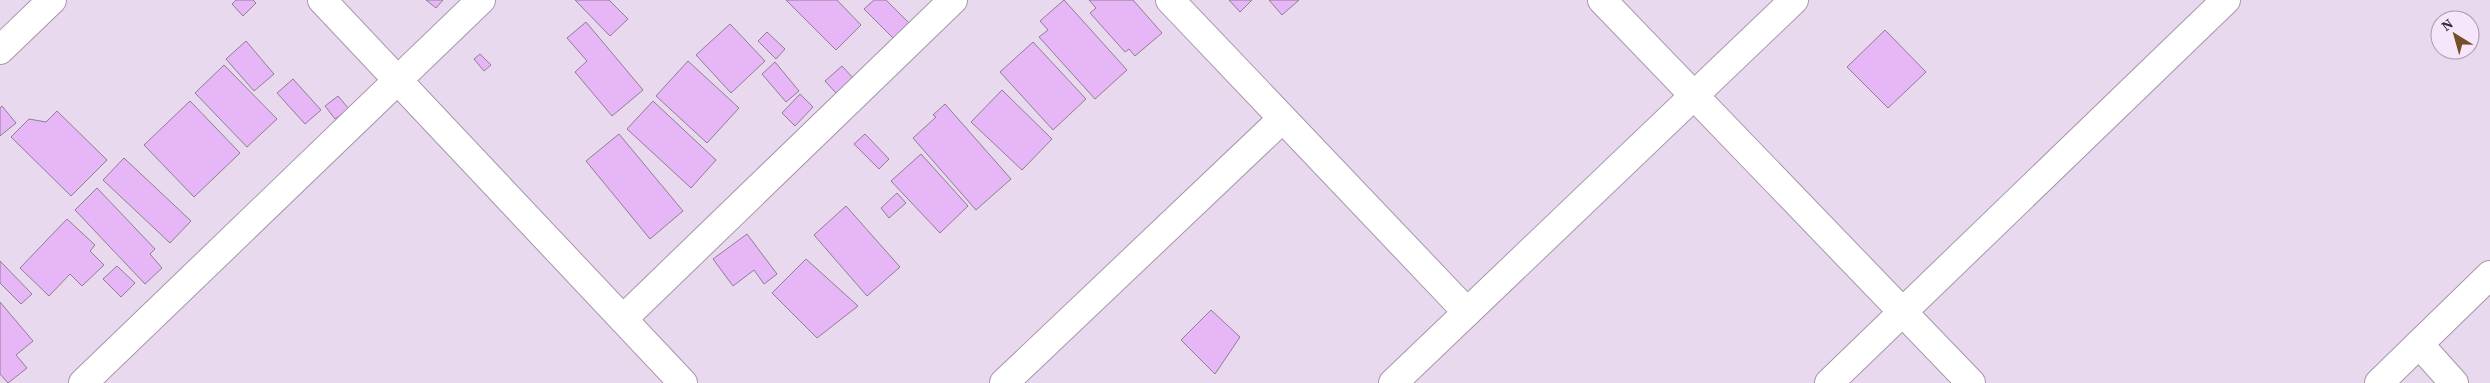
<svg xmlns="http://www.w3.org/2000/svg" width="2490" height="383" viewBox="0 0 2490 383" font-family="'Source Serif 4',serif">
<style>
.building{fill:#e6b6f7;stroke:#8d7f93}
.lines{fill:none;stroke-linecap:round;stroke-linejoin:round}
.minor-casing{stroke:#a697ab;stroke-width:30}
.minor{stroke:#fff;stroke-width:28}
</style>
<rect width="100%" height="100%" fill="#e9d9ee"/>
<!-- building -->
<g class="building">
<polygon points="236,0 253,0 256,3 243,16 232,4"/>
<polygon points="426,0 443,0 436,8"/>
<polygon points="575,0 609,0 628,19 610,36"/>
<polygon points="786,0 837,0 861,25 836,50"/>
<polygon points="874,0 886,0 909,23 893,38 864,9"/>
<polygon points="1064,0 1127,70 1095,99 1039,37 1048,30 1040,21"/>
<polygon points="1089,0 1133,0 1162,33 1135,56 1129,49 1125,52 1090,13 1096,8"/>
<polygon points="1229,0 1252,0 1240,12"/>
<polygon points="1269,0 1299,0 1282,15"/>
<polygon points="586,22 643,90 612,116 575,72 587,61 567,38"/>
<polygon points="730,24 765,61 731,93 696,55"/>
<polygon points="1885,30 1926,72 1888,108 1847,67"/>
<polygon points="767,32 785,49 776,59 758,41"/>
<polygon points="246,41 274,74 254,91 226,59"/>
<polygon points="1033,42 1086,99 1053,130 1000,72"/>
<polygon points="480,54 491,65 484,71 474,59"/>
<polygon points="688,61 739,108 707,143 656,96"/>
<polygon points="775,62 799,91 786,102 762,74"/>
<polygon points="224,65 277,119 247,147 195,93"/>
<polygon points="842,66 853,78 836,93 825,81"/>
<polygon points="293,79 321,110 305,124 277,93"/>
<polygon points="1002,90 1052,139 1022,170 971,122"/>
<polygon points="800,94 813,107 795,126 782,113"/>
<polygon points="338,96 349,109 335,119 325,106"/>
<polygon points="190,101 240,153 194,197 144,145"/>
<polygon points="653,101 716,160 691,188 627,129"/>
<polygon points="945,104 1011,179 976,210 913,138 936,117 933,115"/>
<polygon points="2,106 16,123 0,136 0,108"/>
<polygon points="57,111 107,160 71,196 11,137 29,119 46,122"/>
<polygon points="619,134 683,211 650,239 586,161"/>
<polygon points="865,134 889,159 879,169 854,144"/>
<polygon points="921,154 968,206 940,233 891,181"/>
<polygon points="124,158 191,221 170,243 103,180"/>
<polygon points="97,188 155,249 150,254 162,268 145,284 75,210"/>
<polygon points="897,193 906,203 889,218 881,208"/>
<polygon points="846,206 900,267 867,296 814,235"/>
<polygon points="67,219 95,245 90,251 104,265 82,286 70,274 49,296 20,268"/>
<polygon points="747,234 777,274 764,284 754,270 733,286 713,259"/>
<polygon points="806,259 858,306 817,338 772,293"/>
<polygon points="0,261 32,294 21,304 0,283"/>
<polygon points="117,266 135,283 121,297 103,279"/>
<polygon points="0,302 33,341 16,355 27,368 8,383 0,374"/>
<polygon points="1211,310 1240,337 1215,374 1181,340"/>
</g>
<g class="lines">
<!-- minor casing -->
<g class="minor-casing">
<g id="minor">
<polyline points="322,0 683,383"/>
<polyline points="1170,0 1467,312"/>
<polyline points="1602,0 1971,383"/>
<polyline points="0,50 52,0"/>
<polyline points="623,319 953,0"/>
<polyline points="2419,344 2454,383"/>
<polyline points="83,383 481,0"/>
<polyline points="1004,383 1282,119"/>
<polyline points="1393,383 1794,0"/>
<polyline points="1829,383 2226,0"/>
<polyline points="2379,383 2490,275"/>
</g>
</g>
<!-- minor -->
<use href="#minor" class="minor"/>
</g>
<!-- north arrow -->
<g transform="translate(2455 35) rotate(323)"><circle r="24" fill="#f6e6fc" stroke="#a79bac"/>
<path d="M0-4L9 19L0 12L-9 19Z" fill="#74502a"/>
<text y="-8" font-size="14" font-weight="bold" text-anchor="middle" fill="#312b33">N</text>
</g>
</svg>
